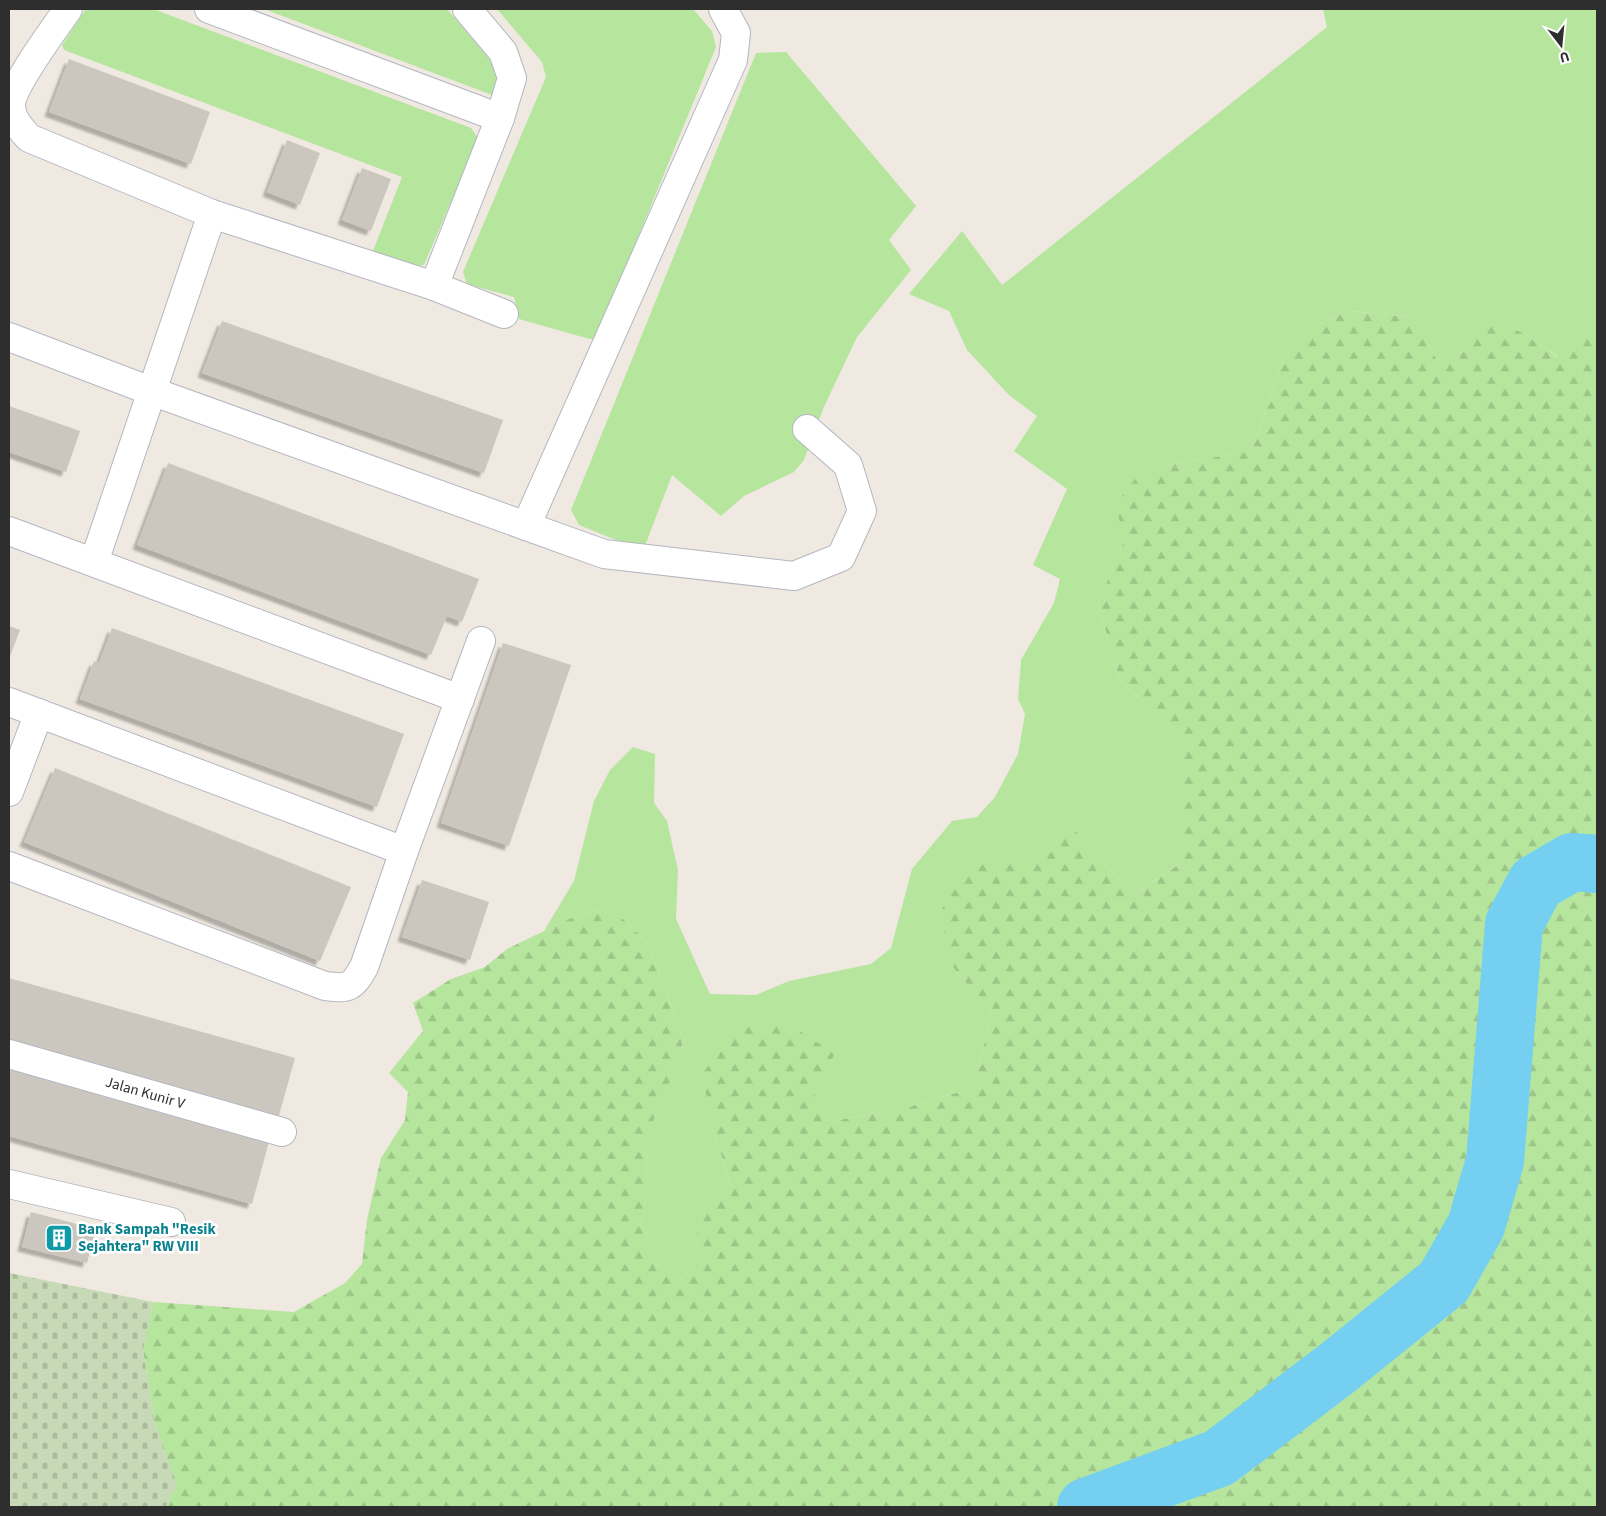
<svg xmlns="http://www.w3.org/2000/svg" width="1606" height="1516" viewBox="0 0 1606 1516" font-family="'Source Sans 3',sans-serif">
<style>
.grass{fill:#b6e59e}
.forest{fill:url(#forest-firs)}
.cemetery{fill:url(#cemetery-stones)}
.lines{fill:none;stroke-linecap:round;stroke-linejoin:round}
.river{stroke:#75cff0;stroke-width:58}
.building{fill:#cbc7bf;filter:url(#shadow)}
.street-casing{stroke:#b4b7c1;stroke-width:30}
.street{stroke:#fff;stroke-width:28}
.labels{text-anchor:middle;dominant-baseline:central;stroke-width:5;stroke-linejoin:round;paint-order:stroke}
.street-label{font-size:15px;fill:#2e2e2e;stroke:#fff}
.culture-label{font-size:15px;font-weight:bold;fill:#0d838f;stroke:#fff;text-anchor:start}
</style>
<defs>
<pattern id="forest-firs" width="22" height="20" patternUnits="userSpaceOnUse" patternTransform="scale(1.25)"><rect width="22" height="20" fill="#b6e59e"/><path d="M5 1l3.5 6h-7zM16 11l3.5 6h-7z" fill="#9dc588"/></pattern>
<pattern id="cemetery-stones" width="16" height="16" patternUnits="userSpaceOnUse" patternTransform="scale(1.25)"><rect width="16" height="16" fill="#c8d9b8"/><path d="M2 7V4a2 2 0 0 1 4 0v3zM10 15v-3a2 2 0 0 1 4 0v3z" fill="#acbb9e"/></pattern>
<filter id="shadow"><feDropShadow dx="-4.5" dy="4.5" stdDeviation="1" flood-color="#0004"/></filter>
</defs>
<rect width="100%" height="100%" fill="#efe9e1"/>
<!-- grass -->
<g class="grass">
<polygon points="86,9 153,9 471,128 478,138 424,265 415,266 373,251 402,177 64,50 62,45"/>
<polygon points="264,9 447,9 497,68 501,77 492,95"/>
<polygon points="497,9 693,9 712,31 716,47 596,340 586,338 519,319 514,297 467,284 463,272 546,77 542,62"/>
<polygon points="1323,9 1597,9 1597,328 1589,332 1558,357 1530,337 1488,315 1462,352 1437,360 1411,317 1349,311 1316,325 1283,359 1252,451 1162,466 1125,539 1098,603 1120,681 1184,737 1184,861 1133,895 1070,825 1032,860 973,860 951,965 992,1013 973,1088 905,1108 828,1122 814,1093 835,1054 713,1129 730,1182 697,1212 698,1258 681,1279 655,1264 641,1223 647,1196 646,1138 683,1050 680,1030 647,942 622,918 599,910 571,918 544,931 574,881 594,801 610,770 633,747 655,754 654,803 667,821 678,870 676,919 710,994 756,995 789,981 871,964 891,948 912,869 952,821 977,817 995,797 1018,754 1025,714 1018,699 1021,660 1054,603 1060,579 1033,565 1067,489 1014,451 1037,416 1009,395 967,350 949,311 909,294 962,231 1002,285 1327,27"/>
<polygon points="786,52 916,206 889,240 911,270 857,337 823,409 804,460 794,472 744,496 721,516 672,475 643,551 579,525 571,510 756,53"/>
</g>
<!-- forest -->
<polygon class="forest" points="1349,311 1411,317 1437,360 1462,352 1488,315 1530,337 1557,357 1589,332 1597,328 1597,1507 166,1507 176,1485 154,1420 143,1350 153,1302 294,1312 345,1283 362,1264 367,1220 381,1158 405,1120 408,1092 389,1073 423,1031 413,1003 451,979 485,967 507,949 544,931 571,918 599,910 622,918 647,942 680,1030 683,1051 646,1138 647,1196 641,1223 655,1264 681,1279 698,1258 696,1212 730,1182 713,1129 702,1074 736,1031 780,1018 835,1054 814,1093 828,1122 905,1108 973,1088 992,1013 951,965 940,912 973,859 1032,860 1070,825 1133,895 1184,861 1184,737 1120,681 1098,603 1125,539 1115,505 1135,479 1162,466 1252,451 1283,359 1316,325"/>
<!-- cemetery -->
<polygon class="cemetery" points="9,1273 153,1302 143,1350 154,1420 177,1485 166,1507 9,1507"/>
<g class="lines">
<!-- river -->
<polyline class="river" points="1086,1507 1219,1458 1340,1366 1444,1282 1476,1226 1495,1161 1514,924 1536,883 1572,862 1597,864"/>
</g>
<!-- building -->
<g class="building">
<polygon points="69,59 210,112 191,164 49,112"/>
<polygon points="287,140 320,153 300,205 267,192"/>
<polygon points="362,168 391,179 371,231 342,220"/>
<polygon points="222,321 503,420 484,473 202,373"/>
<polygon points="9,406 80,431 66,472 9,452"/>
<polygon points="168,463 479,579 462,622 447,616 431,655 137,545"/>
<polygon points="9,626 20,630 9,659"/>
<polygon points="112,628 404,734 377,807 80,699 94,661 99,663"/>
<polygon points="503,643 571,665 509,846 441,823"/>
<polygon points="55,768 351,887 320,961 24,842"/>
<polygon points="422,880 489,902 470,960 402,937"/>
<polygon points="9,978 295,1058 278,1119 9,1045"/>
<polygon points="9,1065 270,1138 252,1204 9,1136"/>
<polygon points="31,1212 96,1229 87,1263 22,1247"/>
</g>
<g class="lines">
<!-- street casing -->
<g class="street-casing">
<g id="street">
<path d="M68,9C55,28 12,85 11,105C11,119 21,129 29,138L212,214L434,286L500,118L512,78L503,52L467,9"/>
<polyline points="209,9 500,118"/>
<polyline points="434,286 504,314"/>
<polyline points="9,337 151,391 604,554 794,576 841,557 862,511 848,465 807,429"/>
<polyline points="526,526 733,60 736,33 723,9"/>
<polyline points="9,531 460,699"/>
<polyline points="94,562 212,214"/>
<polyline points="9,702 404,851"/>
<polyline points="9,792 39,713"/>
<path d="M9,866L325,986C349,989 352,988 364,967L404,851L481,641"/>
<polyline points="9,1054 282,1132"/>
<polyline points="9,1184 171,1222"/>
</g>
</g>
<!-- street -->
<use href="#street" class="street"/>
</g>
<!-- icons -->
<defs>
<g id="building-square" transform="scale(1.4375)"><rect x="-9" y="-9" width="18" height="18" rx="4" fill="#0f9aa8" stroke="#fff"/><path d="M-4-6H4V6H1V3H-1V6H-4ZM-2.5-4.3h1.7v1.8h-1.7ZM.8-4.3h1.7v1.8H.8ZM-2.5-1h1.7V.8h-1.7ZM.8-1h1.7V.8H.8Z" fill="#fff"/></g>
</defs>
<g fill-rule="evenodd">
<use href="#building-square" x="59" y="1238"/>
</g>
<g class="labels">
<!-- street labels -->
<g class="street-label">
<text transform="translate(145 1093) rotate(16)">Jalan Kunir V</text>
</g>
<!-- culture labels -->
<g class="culture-label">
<text x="78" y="1229">Bank Sampah "Resik<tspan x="78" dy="17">Sejahtera" RW VIII</tspan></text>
</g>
</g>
<!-- border -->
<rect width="1606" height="1516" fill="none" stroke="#2e2e2e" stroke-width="20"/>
<!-- north arrow -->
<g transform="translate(1561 45) rotate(164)" stroke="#ffffff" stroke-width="4" paint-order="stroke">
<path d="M0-4L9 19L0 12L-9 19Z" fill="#2e2e2e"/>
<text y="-8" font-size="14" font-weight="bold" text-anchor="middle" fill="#2e2e2e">U</text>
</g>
</svg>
